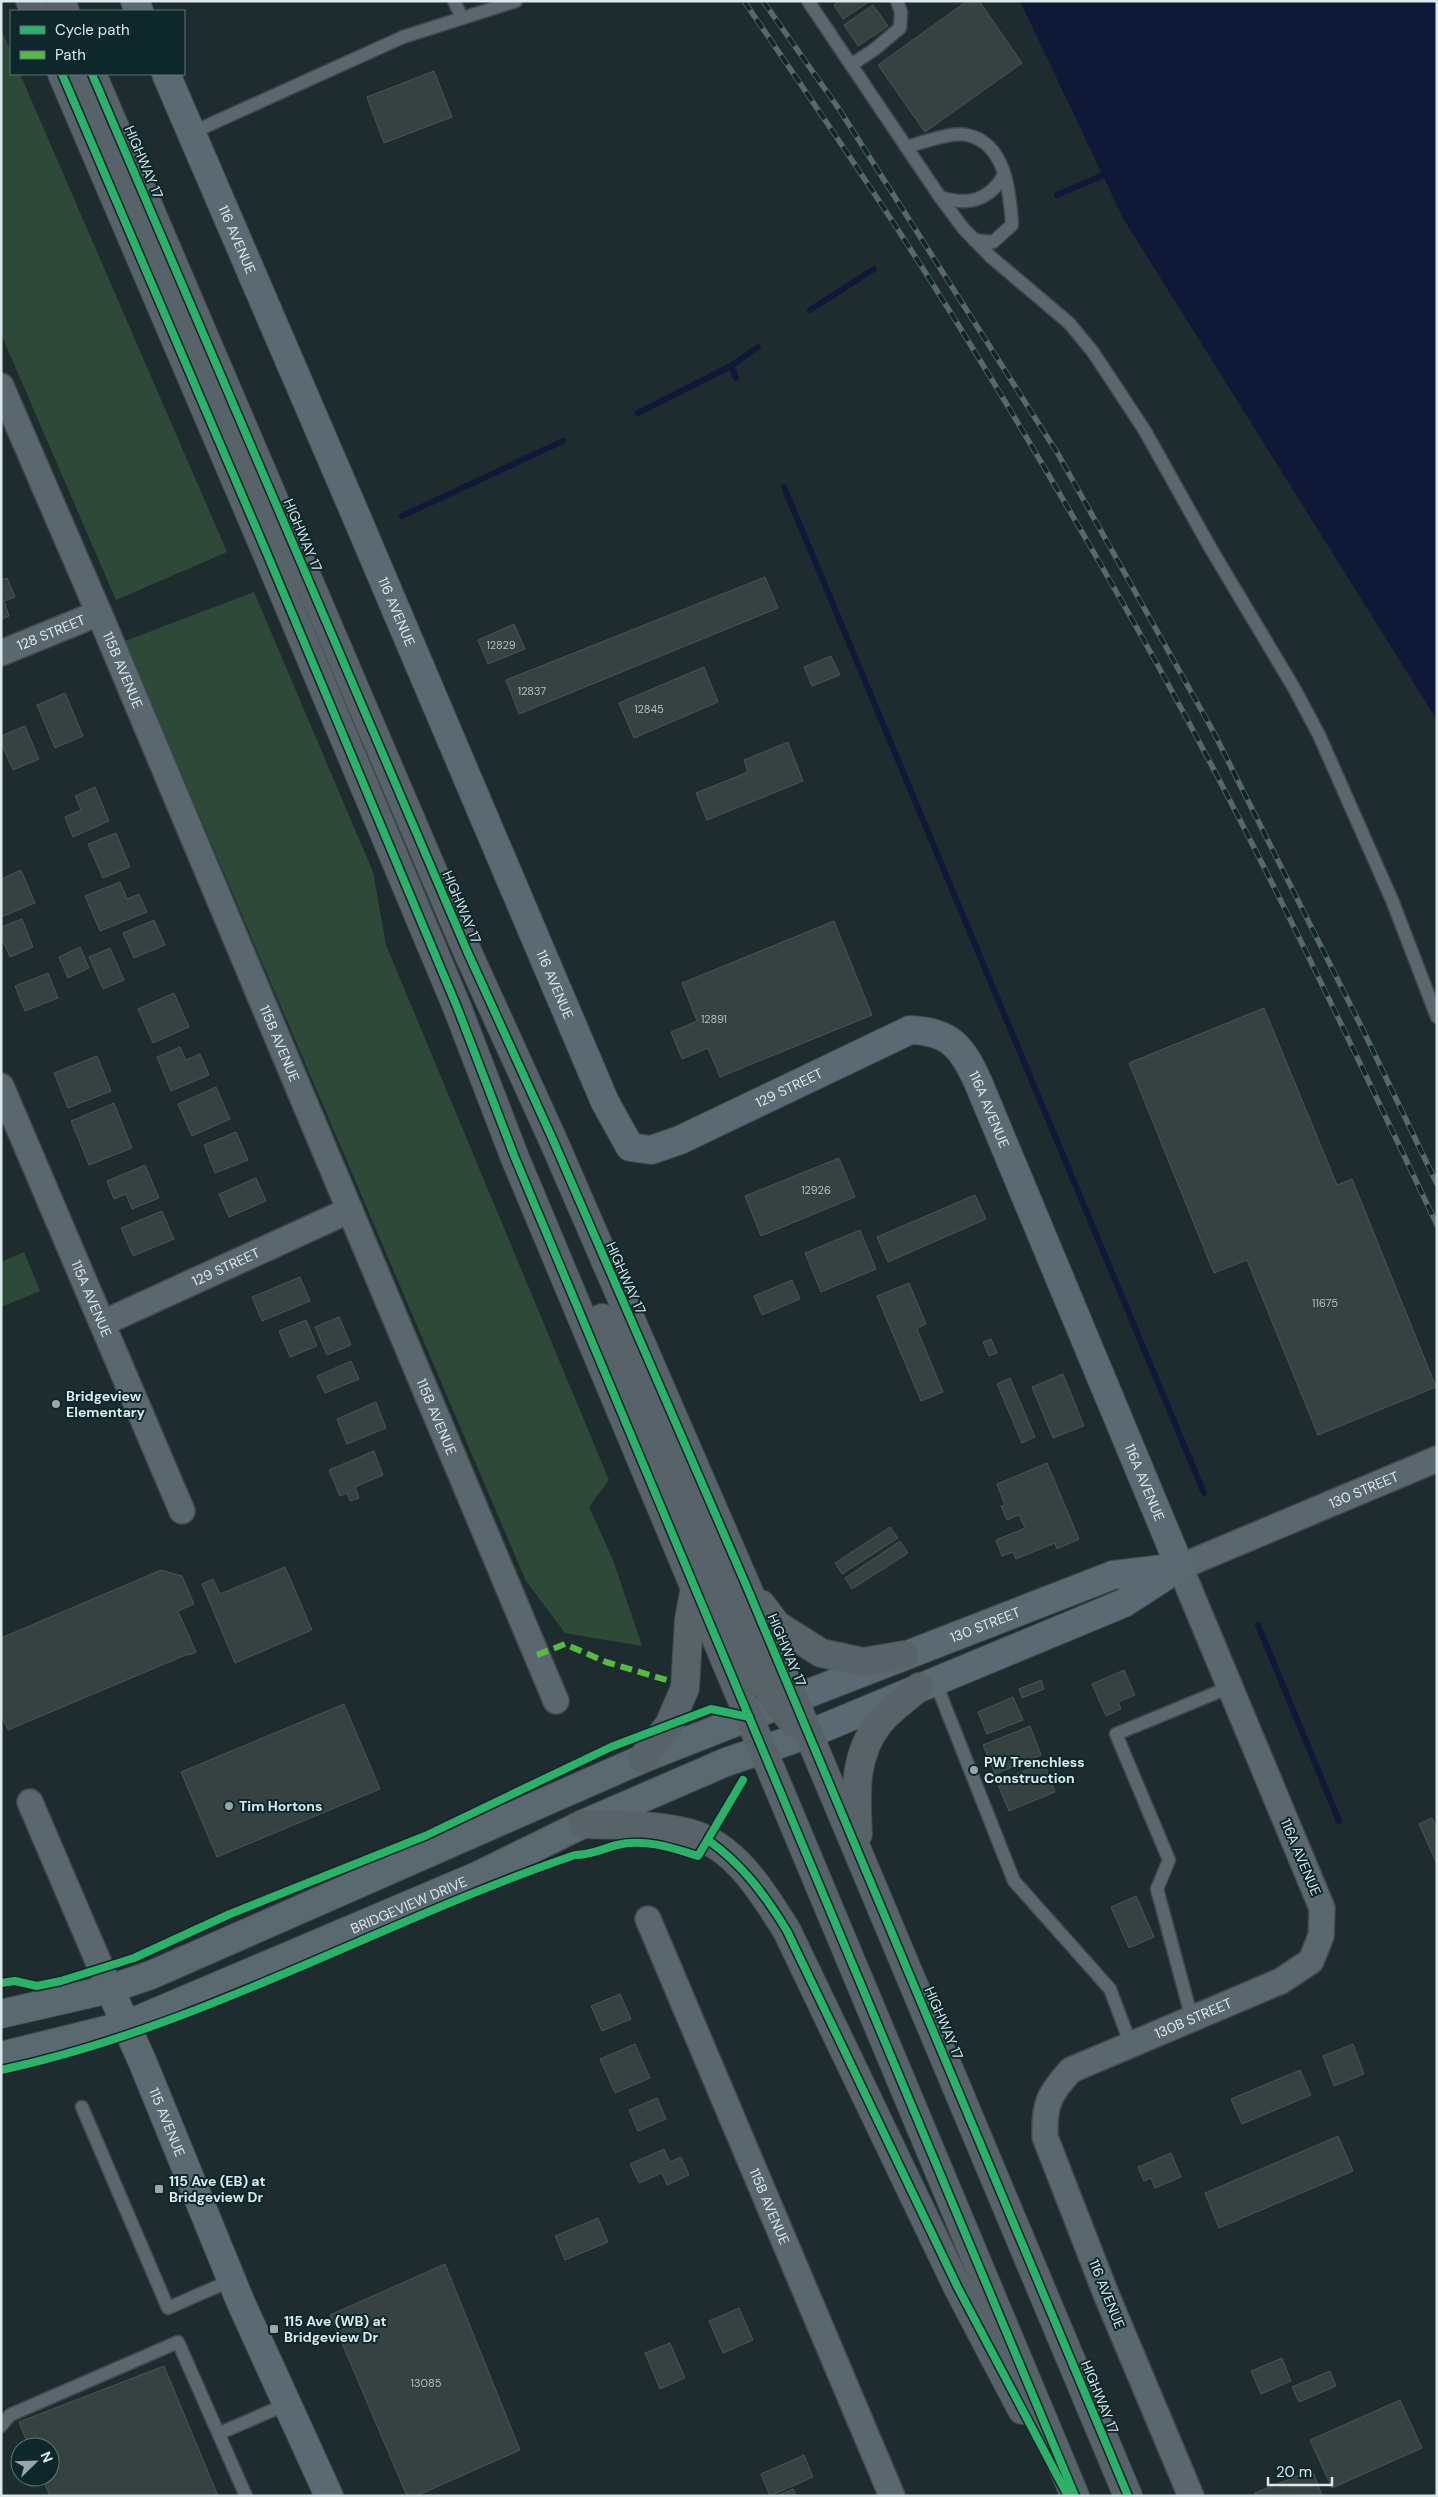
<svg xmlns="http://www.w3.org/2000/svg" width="1438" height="2497" viewBox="0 0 1438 2497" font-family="'DM Sans',sans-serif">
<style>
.green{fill:#2f4939}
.water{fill:#101837}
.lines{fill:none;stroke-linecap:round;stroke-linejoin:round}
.stream{stroke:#101837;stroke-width:6}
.building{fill:#364142;stroke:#495555}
.lane-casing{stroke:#3e494c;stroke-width:15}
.street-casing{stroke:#3e494c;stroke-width:28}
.secondary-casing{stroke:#3e494c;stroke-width:30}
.primary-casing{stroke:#3e494c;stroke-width:30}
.highway-casing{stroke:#3e494c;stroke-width:30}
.lane{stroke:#5a676f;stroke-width:12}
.street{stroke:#5a676f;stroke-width:25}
.secondary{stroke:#5a6972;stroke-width:28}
.primary{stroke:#5a686f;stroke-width:28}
.highway{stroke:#586369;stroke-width:28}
.rail-casing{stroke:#5a676b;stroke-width:5.5}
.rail{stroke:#0e272b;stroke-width:4;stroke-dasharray:11;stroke-linecap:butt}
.quiet{stroke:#58b947;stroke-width:6;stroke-dasharray:12 6;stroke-linecap:butt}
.cycleway-casing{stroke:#0e272b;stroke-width:11}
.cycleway{stroke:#2db169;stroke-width:8}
.poi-dot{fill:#99a7aa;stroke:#0e272b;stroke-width:2}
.labels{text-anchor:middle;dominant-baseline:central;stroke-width:4;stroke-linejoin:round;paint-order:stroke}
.number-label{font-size:11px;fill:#b2bfc2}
.street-label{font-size:14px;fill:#dbe9ec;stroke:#0e272b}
.poi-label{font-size:14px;font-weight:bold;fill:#dbe9ec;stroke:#0e272b;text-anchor:start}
</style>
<rect width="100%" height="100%" fill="#1e2c2f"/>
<!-- green -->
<g class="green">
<polygon points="1,29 11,52 11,74 20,74 227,552 116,600 1,334"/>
<polygon points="254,592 373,872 386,945 609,1480 589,1507 613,1560 642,1646 565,1633 526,1581 125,641"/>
<polygon points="24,1252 40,1291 1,1307 1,1262"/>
</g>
<!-- water -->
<polygon class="water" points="1020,1 1437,1 1437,720 1123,218"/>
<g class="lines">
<!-- stream -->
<g class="stream">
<polyline points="1057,195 1103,175"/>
<polyline points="810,310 874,269"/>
<polyline points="736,378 731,366 758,347"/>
<polyline points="638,413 731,366"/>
<polyline points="784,487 1204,1493"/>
<polyline points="402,516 563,441"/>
<polyline points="1258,1625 1339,1821"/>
</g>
</g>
<!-- building -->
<g class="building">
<polygon points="870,1 843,19 834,5 838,1"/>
<polygon points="967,1 979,1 1022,63 925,132 878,65"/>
<polygon points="873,5 888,26 858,46 844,25"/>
<polygon points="434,71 452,117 384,143 367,97"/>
<polygon points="765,577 778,608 519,714 506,680"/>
<polygon points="7,578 15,597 4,601 9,616 1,619 1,580"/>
<polygon points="514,624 525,649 488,664 478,640"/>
<polygon points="831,656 840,675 812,686 804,667"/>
<polygon points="704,667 718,702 634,738 619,703"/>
<polygon points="65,693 83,736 55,748 37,705"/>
<polygon points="25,726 39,759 13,770 1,743 1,736"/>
<polygon points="788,742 803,781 707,820 696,793 748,772 744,760"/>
<polygon points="95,787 109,821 73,837 65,817 81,810 75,796"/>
<polygon points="116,833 130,867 103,878 88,844"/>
<polygon points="21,870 35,903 1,917 1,879"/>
<polygon points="120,882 127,899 139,894 147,912 100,931 85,896"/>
<polygon points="22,919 33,947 10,957 1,936 1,927"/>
<polygon points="154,920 165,945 134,958 123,933"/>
<polygon points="834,921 872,1015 720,1077 708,1048 682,1059 671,1032 697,1021 682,983"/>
<polygon points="80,947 89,968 68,978 59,957"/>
<polygon points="110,948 124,980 103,989 89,957"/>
<polygon points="48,973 58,998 25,1011 15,986"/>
<polygon points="174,993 189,1027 153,1043 138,1009"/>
<polygon points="1264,1008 1337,1185 1352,1179 1436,1387 1318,1435 1247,1260 1214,1273 1129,1063"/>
<polygon points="180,1047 186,1060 200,1054 209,1075 171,1091 157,1057"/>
<polygon points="97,1056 111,1091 68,1108 54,1073"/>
<polygon points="216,1087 230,1119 192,1136 178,1104"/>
<polygon points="114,1103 132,1148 89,1165 71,1121"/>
<polygon points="236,1132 248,1160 215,1173 204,1145"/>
<polygon points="839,1158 855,1197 761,1236 745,1196"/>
<polygon points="145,1165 159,1198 132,1209 126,1194 114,1199 107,1181"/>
<polygon points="256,1178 266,1201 229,1217 219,1194"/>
<polygon points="975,1195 986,1219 888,1262 877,1237"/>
<polygon points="162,1211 174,1239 133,1256 121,1228"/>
<polygon points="860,1230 876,1269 821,1292 805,1253"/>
<polygon points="300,1277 310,1301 262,1321 252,1297"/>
<polygon points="792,1280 800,1299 762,1315 754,1296"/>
<polygon points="909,1283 926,1324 917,1329 943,1392 921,1401 877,1296"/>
<polygon points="339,1317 351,1345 327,1355 315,1327"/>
<polygon points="306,1320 317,1346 290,1357 279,1331"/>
<polygon points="991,1339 997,1353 989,1356 983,1342"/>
<polygon points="351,1361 359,1379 325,1393 317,1376"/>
<polygon points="1063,1374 1084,1426 1053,1438 1032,1387"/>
<polygon points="1010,1378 1035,1437 1022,1443 997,1384"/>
<polygon points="376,1402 386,1428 347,1444 337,1419"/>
<polygon points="374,1451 383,1475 355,1487 359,1498 350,1501 347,1493 340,1496 329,1470"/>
<polygon points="1047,1463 1079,1539 1057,1549 1055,1543 1016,1559 1013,1552 1002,1556 996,1540 1025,1528 1019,1515 1007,1520 1001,1506 1005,1505 997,1484"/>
<polygon points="890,1527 898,1538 842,1574 835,1563"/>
<polygon points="900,1541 908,1553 852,1589 845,1578"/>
<polygon points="285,1567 312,1630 235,1663 202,1584 213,1579 220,1594"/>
<polygon points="161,1570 182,1576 194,1604 178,1611 196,1652 189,1655 188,1654 8,1730 1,1714 1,1638"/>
<polygon points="1124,1670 1135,1695 1118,1702 1121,1709 1106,1716 1092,1684"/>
<polygon points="1041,1680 1044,1689 1022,1698 1019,1689"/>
<polygon points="1013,1697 1023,1720 987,1734 978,1712"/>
<polygon points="344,1704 380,1789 217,1857 181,1772"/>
<polygon points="1030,1726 1041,1755 995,1774 983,1745"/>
<polygon points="1044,1763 1055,1792 1009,1811 997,1782"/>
<polygon points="1432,1818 1437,1829 1437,1864 1419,1824"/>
<polygon points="1136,1896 1154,1937 1129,1948 1111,1907"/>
<polygon points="620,1994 631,2019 602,2031 591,2006"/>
<polygon points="635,2044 650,2078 615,2093 600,2059"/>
<polygon points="1353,2044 1364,2074 1334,2086 1323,2056"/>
<polygon points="1300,2070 1311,2095 1242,2124 1231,2099"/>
<polygon points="657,2098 666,2119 638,2131 629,2110"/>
<polygon points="1338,2136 1353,2171 1219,2228 1205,2193"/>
<polygon points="664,2149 670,2162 681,2157 689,2175 667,2185 662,2173 639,2183 630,2164"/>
<polygon points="1171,2153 1181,2177 1155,2188 1151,2178 1144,2181 1138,2167"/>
<polygon points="598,2218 608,2242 565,2260 555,2236"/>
<polygon points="445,2264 520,2450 416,2496 407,2496 330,2315"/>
<polygon points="739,2308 753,2340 723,2353 709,2321"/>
<polygon points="670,2343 685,2378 660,2389 645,2353"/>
<polygon points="1282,2358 1291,2381 1261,2394 1251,2371"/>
<polygon points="164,2366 218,2496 50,2496 42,2477 50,2477 50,2447 29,2447 19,2422"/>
<polygon points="1330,2371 1336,2386 1299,2402 1292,2387"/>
<polygon points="1400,2400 1422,2448 1332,2488 1310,2440"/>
<polygon points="804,2455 813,2477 770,2496 761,2474"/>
<polygon points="1312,2470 1322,2495 1256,2496 1255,2493"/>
<polygon points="793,2489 796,2496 777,2496"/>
</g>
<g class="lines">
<!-- lane casing -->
<g class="lane-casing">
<g id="lane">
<polyline points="454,1 462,18"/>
<polyline points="808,1 940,197 963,228 991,257 1069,323 1093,352 1145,431 1211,549 1294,688 1319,735 1392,900 1437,1017"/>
<polyline points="851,65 875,49 900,28 901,12 897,1"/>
<polyline points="191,133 403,37 516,1"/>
<path d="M906,147C921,143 953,131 967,135C1006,143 1010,193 1012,225L993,242L974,240"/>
<path d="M940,197C967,206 989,201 1004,175"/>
<polyline points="935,1681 1014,1881 1110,1989 1131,2045"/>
<polyline points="1192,2019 1157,1889 1169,1860 1116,1734 1230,1687"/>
<polyline points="82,2107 168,2308 232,2280"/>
<polyline points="1,2426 10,2415 178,2342 246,2496"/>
<polyline points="220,2433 287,2404"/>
</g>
</g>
<!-- street casing -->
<g class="street-casing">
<g id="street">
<path id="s1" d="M1,386L99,613L556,1701"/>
<path id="s2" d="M1,653L99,613"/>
<path id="s3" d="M1,1086L182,1511"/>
<path id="s4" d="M103,1323L350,1210"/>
<polyline points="30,1802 110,1989"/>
<path id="s5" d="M648,1919L892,2496"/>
<path id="s6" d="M1191,2496L1106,2294L1045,2137C1044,2104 1049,2094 1071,2070L1281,1981L1311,1961L1321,1936L1322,1908L1180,1567L1437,1459"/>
</g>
</g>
<!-- secondary casing -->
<g class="secondary-casing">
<g id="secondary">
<polyline points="135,1 139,11"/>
<path id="s7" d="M166,74L354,511L605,1102L630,1147L651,1150L680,1140L910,1030C950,1031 962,1047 978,1082L1180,1567"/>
<path id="s8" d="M794,1699L1113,1575L1180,1567"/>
<polyline points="809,1734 1124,1603 1175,1570"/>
<path id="s9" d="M110,1989L143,2063L241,2303L329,2496"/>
</g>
</g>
<!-- primary casing -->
<g class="primary-casing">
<g id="primary">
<polyline points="1,2014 110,1989 151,1975 642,1759 794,1699"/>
<path id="s10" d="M1,2056L126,2025L477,1876L583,1824L726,1762L809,1734"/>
</g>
</g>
<!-- highway casing -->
<g class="highway-casing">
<g id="highway">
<polyline points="30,1 35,11"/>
<polyline points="61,1 65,11"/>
<polyline points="62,74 265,549 457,1007 515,1158 1075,2496"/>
<polyline points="92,74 467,951 553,1140 746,1585 1128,2496"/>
<polyline points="602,1318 765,1684 778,1705 794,1723"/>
<polyline points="761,1604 777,1625 821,1653 863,1662 904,1655"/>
<polyline points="642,1759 669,1725 685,1688 689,1620 695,1587"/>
<path d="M583,1824C618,1825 655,1824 689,1833C735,1845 764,1894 787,1931L958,2288L1022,2410"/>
<path d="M858,1834C856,1795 853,1756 879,1723C889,1710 906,1699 919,1687"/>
</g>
</g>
<!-- lane -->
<use href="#lane" class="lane"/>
<!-- street -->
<use href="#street" class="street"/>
<!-- secondary -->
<use href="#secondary" class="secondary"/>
<!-- primary -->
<use href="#primary" class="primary"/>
<!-- highway -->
<use href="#highway" class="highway"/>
<!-- rail casing -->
<g class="rail-casing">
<g id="rail">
<path d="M744,1C797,79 851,157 902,236C979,355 1051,477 1121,600C1237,802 1337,1014 1437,1225"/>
<polyline points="763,1 839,109 1058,454 1213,731 1364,1032 1437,1184"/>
</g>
</g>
<!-- rail -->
<use href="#rail" class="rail"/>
<!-- quiet -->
<polyline class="quiet" points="537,1655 565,1644 606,1662 670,1681"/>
<!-- cycleway casing -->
<g class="cycleway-casing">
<g id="cycleway">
<polyline points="62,74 265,549 457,1007 515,1158 1075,2496"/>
<polyline points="92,74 467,951 553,1140 746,1585 1128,2496"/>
<path d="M708,1840C743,1865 765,1895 787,1931L958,2288L1068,2496"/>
<polyline points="1,1983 15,1981 37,1986 61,1981 134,1958 230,1914 425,1836 611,1747 711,1709 749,1717"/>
<path d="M1,2070C202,2027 381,1921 575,1855C592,1855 601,1849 617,1845C643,1838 673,1848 698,1856L743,1780"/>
</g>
</g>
<!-- cycleway -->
<use href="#cycleway" class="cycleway"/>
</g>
<!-- markers -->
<g class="poi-dot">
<circle cx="56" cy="1404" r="5"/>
<circle cx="974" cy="1770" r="5"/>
<circle cx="229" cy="1806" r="5"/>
<rect x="154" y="2184" width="10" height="10" rx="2.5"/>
<rect x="269" y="2324" width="10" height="10" rx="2.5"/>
</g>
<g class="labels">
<!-- number labels -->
<g class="number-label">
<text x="501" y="645">12829</text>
<text x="532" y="691">12837</text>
<text x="649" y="709">12845</text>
<text x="714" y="1019">12891</text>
<text x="816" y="1190">12926</text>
<text x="1325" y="1303">11675</text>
<text x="426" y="2383">13085</text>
</g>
<!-- street labels -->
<g class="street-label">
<text transform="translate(144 162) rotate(67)">HIGHWAY 17</text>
<text stroke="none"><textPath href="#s7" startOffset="180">116 AVENUE</textPath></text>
<text transform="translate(303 535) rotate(67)">HIGHWAY 17</text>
<text stroke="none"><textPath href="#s7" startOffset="585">116 AVENUE</textPath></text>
<text stroke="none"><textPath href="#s2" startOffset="54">128 STREET</textPath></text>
<text stroke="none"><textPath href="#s1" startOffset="309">115B AVENUE</textPath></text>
<text transform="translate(462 907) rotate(67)">HIGHWAY 17</text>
<text stroke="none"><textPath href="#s7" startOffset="990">116 AVENUE</textPath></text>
<text stroke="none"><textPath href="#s1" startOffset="714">115B AVENUE</textPath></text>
<text stroke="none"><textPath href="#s7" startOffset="1342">129 STREET</textPath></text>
<text stroke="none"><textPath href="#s7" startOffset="1598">116A AVENUE</textPath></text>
<text stroke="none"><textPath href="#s4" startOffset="135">129 STREET</textPath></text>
<text transform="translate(626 1278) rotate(66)">HIGHWAY 17</text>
<text stroke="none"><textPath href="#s3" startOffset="231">115A AVENUE</textPath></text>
<text stroke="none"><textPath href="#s1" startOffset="1119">115B AVENUE</textPath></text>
<text stroke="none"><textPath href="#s7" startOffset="2002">116A AVENUE</textPath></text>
<text stroke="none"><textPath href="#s6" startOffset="1350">130 STREET</textPath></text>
<text stroke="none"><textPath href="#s8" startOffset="205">130 STREET</textPath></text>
<text transform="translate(787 1650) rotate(67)">HIGHWAY 17</text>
<text transform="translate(1301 1857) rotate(67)">116A AVENUE</text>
<text stroke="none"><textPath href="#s10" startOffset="436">BRIDGEVIEW DRIVE</textPath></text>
<text stroke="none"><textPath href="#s6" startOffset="595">130B STREET</textPath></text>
<text transform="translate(944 2023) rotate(67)">HIGHWAY 17</text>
<text stroke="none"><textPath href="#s9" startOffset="145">115 AVENUE</textPath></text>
<text stroke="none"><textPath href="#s5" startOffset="312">115B AVENUE</textPath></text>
<text transform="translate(1107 2294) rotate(68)">116 AVENUE</text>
<text transform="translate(1100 2397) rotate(68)">HIGHWAY 17</text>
</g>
<!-- poi labels -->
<g class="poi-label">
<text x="66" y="1396">Bridgeview<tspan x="66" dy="16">Elementary</tspan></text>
<text x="984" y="1762">PW Trenchless<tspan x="984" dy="16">Construction</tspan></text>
<text x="239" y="1806">Tim Hortons</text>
<text x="169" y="2181">115 Ave (EB) at<tspan x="169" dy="16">Bridgeview Dr</tspan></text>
<text x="284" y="2321">115 Ave (WB) at<tspan x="284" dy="16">Bridgeview Dr</tspan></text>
</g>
</g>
<!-- border -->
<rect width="1438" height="2497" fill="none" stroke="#dbe9ec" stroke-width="5"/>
<!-- legend -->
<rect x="10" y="10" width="175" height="65" fill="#0e272b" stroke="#607578"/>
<rect x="20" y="26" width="25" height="8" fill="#2db169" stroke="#607578"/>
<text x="55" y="35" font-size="15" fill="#dbe9ec">Cycle path</text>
<rect x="20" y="51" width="25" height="8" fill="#58b947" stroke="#607578"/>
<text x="55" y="60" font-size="15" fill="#dbe9ec">Path</text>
<!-- north arrow -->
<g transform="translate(35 2462) rotate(67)"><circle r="24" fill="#0e272b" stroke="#607578"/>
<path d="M0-4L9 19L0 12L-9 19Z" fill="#99a7aa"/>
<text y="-8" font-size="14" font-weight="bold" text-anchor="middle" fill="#dbe9ec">N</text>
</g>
<!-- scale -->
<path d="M1268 2477v8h64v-8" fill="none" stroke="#dbe9ec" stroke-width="2.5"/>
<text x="1276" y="2477" font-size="15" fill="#dbe9ec" stroke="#0e272b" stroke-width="4" paint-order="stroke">20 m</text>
</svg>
